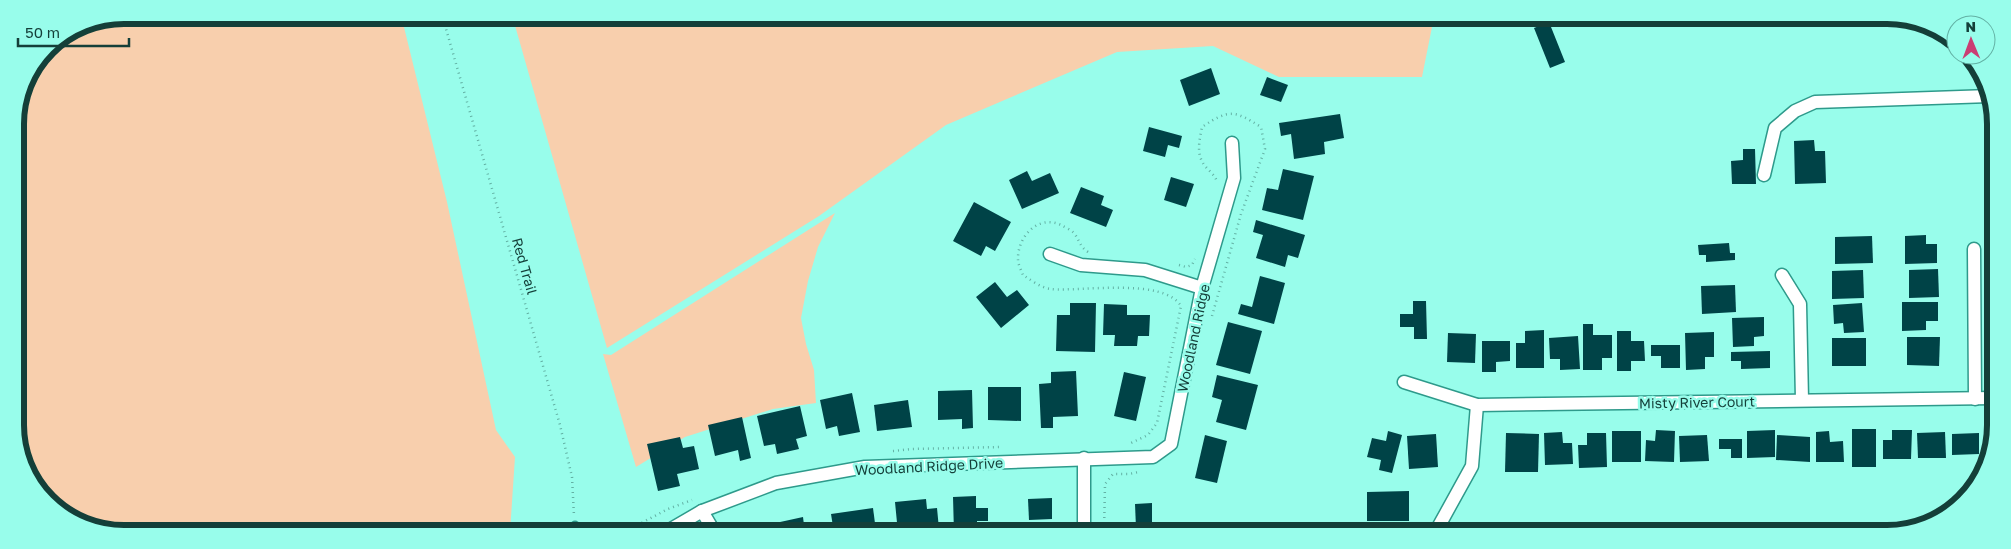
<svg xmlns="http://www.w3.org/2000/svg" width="2011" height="549" viewBox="0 0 2011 549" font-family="'Golos Text',sans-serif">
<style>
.green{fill:#f8cfad}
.building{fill:#004347}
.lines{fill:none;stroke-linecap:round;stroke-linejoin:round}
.lane-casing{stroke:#2e9a8b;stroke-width:9}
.street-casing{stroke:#2e9a8b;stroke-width:15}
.path{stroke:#63b1a4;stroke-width:2.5;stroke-dasharray:1 4;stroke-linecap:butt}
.lane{stroke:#fff;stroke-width:6}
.street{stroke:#fff;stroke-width:12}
.labels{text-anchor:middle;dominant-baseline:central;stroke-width:5;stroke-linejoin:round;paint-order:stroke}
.street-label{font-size:14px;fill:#143f39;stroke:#98fdeb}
.rim{fill:none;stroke:#143f39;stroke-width:6}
</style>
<rect width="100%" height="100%" fill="#98fdeb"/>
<!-- green -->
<g class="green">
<polygon points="124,15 401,15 447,202 496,430 515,457 510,532 102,532 47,502 17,447 15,117 23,82 47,47 83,23"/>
<polygon points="512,15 1434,17 1422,77 1279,77 1213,46 1117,52 946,125 819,216 607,348"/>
<polygon points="835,213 818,247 808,281 801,318 806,344 814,370 816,403 773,409 685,437 636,467 603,354 611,355"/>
</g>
<!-- building -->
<g class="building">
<polygon points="1549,22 1565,62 1550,68 1534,28"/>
<polygon points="1211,68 1220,94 1189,106 1180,80"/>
<polygon points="1267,77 1288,85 1281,102 1260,95"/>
<polygon points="1340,114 1344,138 1324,142 1325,154 1294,159 1291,134 1281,136 1279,123"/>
<polygon points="1149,127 1182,136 1179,148 1168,145 1165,157 1143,151"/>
<polygon points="1814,140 1815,151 1825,151 1826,183 1795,184 1794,141"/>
<polygon points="1743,149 1755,149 1756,184 1732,184 1731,161 1743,160"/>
<polygon points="1283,169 1314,176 1303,220 1262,210 1267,188 1278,190"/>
<polygon points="1027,171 1032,181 1050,173 1059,193 1022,209 1009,180"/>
<polygon points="1171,177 1194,184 1186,207 1164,200"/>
<polygon points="1081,187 1104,196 1101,205 1113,210 1106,227 1070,213"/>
<polygon points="974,202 1011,222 995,251 986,246 981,256 953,241"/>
<polygon points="1256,220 1305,235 1298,258 1288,255 1285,267 1256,258 1263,235 1253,232"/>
<polygon points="1926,235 1926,244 1937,244 1937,263 1905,264 1905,236"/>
<polygon points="1872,236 1873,263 1835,264 1835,237"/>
<polygon points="1729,243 1730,253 1735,253 1735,260 1706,262 1706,255 1699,255 1698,245"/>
<polygon points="1938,269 1939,297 1909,298 1909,270"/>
<polygon points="1863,270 1864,298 1832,299 1832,271"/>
<polygon points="1260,276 1285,283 1274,324 1238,314 1241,304 1252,307"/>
<polygon points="995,282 1007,297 1017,290 1029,305 1001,328 976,297"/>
<polygon points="1735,285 1736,312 1702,314 1701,286"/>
<polygon points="1413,301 1426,301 1427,339 1414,339 1414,327 1400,327 1400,314 1413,314"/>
<polygon points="1902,302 1938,302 1938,321 1926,321 1926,330 1902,331"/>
<polygon points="1070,303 1096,303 1095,352 1056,351 1057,315 1070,315"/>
<polygon points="1862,303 1864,332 1844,333 1843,323 1834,324 1833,305"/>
<polygon points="1104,304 1127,305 1127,315 1150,315 1149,336 1138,336 1137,346 1114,346 1115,335 1103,335"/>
<polygon points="1764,317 1764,336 1754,337 1754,346 1733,347 1732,318"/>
<polygon points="1228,322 1262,331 1250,374 1216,365"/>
<polygon points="1583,324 1593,324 1593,335 1612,335 1612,358 1602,358 1602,370 1583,370"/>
<polygon points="1544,330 1544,368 1516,368 1516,343 1525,343 1525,331"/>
<polygon points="1617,331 1631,331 1631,341 1644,341 1645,361 1631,361 1631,371 1617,371"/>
<polygon points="1714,332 1714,357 1705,357 1705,369 1686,370 1685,333"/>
<polygon points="1448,333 1476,334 1475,363 1447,362"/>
<polygon points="1578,336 1580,369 1560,370 1560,359 1550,359 1549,338"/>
<polygon points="1907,337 1940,337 1939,366 1907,365"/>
<rect x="1832" y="338" width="34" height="28"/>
<polygon points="1482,341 1510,341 1510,361 1496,362 1496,372 1482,372"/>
<polygon points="1651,345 1680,345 1680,368 1661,368 1661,356 1651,356"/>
<polygon points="1770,351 1770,368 1741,369 1741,361 1731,361 1731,352"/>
<polygon points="1076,371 1078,416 1053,417 1053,428 1041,428 1039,384 1051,383 1051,372"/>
<polygon points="1124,372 1146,377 1136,421 1114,416"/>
<polygon points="1217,375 1258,385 1246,430 1216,422 1222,400 1212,397"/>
<polygon points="988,387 1021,387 1021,421 988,420"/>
<polygon points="972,390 973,428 962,429 962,419 938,420 938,391"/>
<polygon points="852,393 860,432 839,436 837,426 826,429 820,400"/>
<polygon points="908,400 912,427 877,431 874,405"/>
<polygon points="800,406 807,436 796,439 799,449 777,454 775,444 764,446 757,416"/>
<polygon points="742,417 751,458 740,461 738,450 715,456 708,425"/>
<rect x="1852" y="429" width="24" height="38"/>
<polygon points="1985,429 1994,429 1994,447 1986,459 1985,459"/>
<polygon points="1656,430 1675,431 1674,462 1645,461 1646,440 1655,441"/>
<polygon points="1775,430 1775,457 1747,458 1747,431"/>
<polygon points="1892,430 1912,430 1911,459 1883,459 1883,440 1892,440"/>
<polygon points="1388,431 1402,435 1392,473 1379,470 1381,460 1367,457 1372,438 1386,441"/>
<rect x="1612" y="431" width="29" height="31"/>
<polygon points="1829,431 1830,442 1843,441 1844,462 1816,462 1816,432"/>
<polygon points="1562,432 1563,443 1572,443 1573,464 1545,465 1544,433"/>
<polygon points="1945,432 1946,458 1918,458 1917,433"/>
<polygon points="1506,433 1539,434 1538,472 1505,472"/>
<polygon points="1587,433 1606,433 1607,467 1579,468 1578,445 1587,445"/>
<polygon points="1979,433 1979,454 1952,455 1952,434"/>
<polygon points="1436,434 1438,467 1409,469 1407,436"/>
<polygon points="1205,435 1227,441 1217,483 1195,478"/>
<polygon points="1707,435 1709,461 1680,462 1679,436"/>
<polygon points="1777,435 1810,437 1810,462 1776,460"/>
<polygon points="680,437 683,448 694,446 699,469 677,474 680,486 658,491 647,444"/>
<polygon points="1719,439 1742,439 1742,458 1731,458 1731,449 1719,449"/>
<polygon points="1409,491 1409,521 1367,521 1367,492"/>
<polygon points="976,496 976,508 988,508 988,521 977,521 977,533 954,533 953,497"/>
<polygon points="1052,498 1052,519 1029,520 1028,499"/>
<polygon points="926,499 927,509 937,508 939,529 898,533 895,502"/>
<polygon points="1152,503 1152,528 1136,528 1135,504"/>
<polygon points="873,508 876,531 834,533 831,514"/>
<polygon points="803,517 805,533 773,533 771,524"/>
<polygon points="1343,527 1388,527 1387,533 1342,533"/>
</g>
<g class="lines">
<!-- lane casing -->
<g class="lane-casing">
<polyline id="lane" points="575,525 575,532"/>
</g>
<!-- street casing -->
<g class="street-casing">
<g id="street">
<polyline points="1764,175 1775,128 1795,111 1815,102 1990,96"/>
<polyline points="1974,249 1975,399"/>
<polyline points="1050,254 1081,265 1145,270 1202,288"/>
<polyline points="1782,275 1800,304 1802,400"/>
<polyline points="1404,382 1477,405 1994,398"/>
<polyline points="1084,458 1084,533"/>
<polyline points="702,511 715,533"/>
<polyline points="666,532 702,511 776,483 865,467 1153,457 1171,444 1202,288 1234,178 1232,143"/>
<polyline points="1435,533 1472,466 1477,405"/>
</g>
</g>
<!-- path -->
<g class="path">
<polyline points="442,15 560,425 572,477 574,516"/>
<path d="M1088,252C1080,247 1080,241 1074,233C1071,230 1065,227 1061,225C1038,214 1017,237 1018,260C1018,264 1021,270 1023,275C1031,280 1041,288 1051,289C1081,292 1163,277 1181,306L1157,423L1148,435L1131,443"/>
<polyline points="1179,265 1186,267 1192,265 1195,259"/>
<path d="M1212,316L1241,214L1265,149L1261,127C1234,110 1229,109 1202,127C1200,138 1196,152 1203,163C1207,170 1215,174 1217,182"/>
<polyline points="893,451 912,449 1000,447"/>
<polyline points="624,532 668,509 692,500"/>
<polyline points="1104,533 1105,484 1113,474 1129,474 1139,472"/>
</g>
<!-- lane -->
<use href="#lane" class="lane"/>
<!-- street -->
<use href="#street" class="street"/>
</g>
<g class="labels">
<!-- street labels -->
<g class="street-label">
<text transform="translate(525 266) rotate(74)">Red Trail</text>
<text transform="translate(1193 338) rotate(-78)">Woodland Ridge</text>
<text transform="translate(1697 402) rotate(-1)">Misty River Court</text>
<text transform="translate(929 466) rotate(-3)">Woodland Ridge Drive</text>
</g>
</g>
<!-- crop -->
<path d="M0 0H2011V549H0ZM124 24H1887A100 100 0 0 1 1987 124V425A100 100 0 0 1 1887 525H124A100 100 0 0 1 24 425V124A100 100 0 0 1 124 24Z" fill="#98fdeb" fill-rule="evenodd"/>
<path class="rim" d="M124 24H1887A100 100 0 0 1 1987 124V425A100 100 0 0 1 1887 525H124A100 100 0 0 1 24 425V124A100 100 0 0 1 124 24Z"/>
<!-- north arrow -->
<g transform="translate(1971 40) rotate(359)"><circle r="24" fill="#98fdeb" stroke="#63b1a4"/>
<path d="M0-4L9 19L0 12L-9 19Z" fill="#ca3e73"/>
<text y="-8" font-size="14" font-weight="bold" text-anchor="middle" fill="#143f39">N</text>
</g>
<!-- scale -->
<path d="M18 38v8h111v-8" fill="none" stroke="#143f39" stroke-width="2.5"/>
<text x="25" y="38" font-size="15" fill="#143f39" stroke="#98fdeb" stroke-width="4" paint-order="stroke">50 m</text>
</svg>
